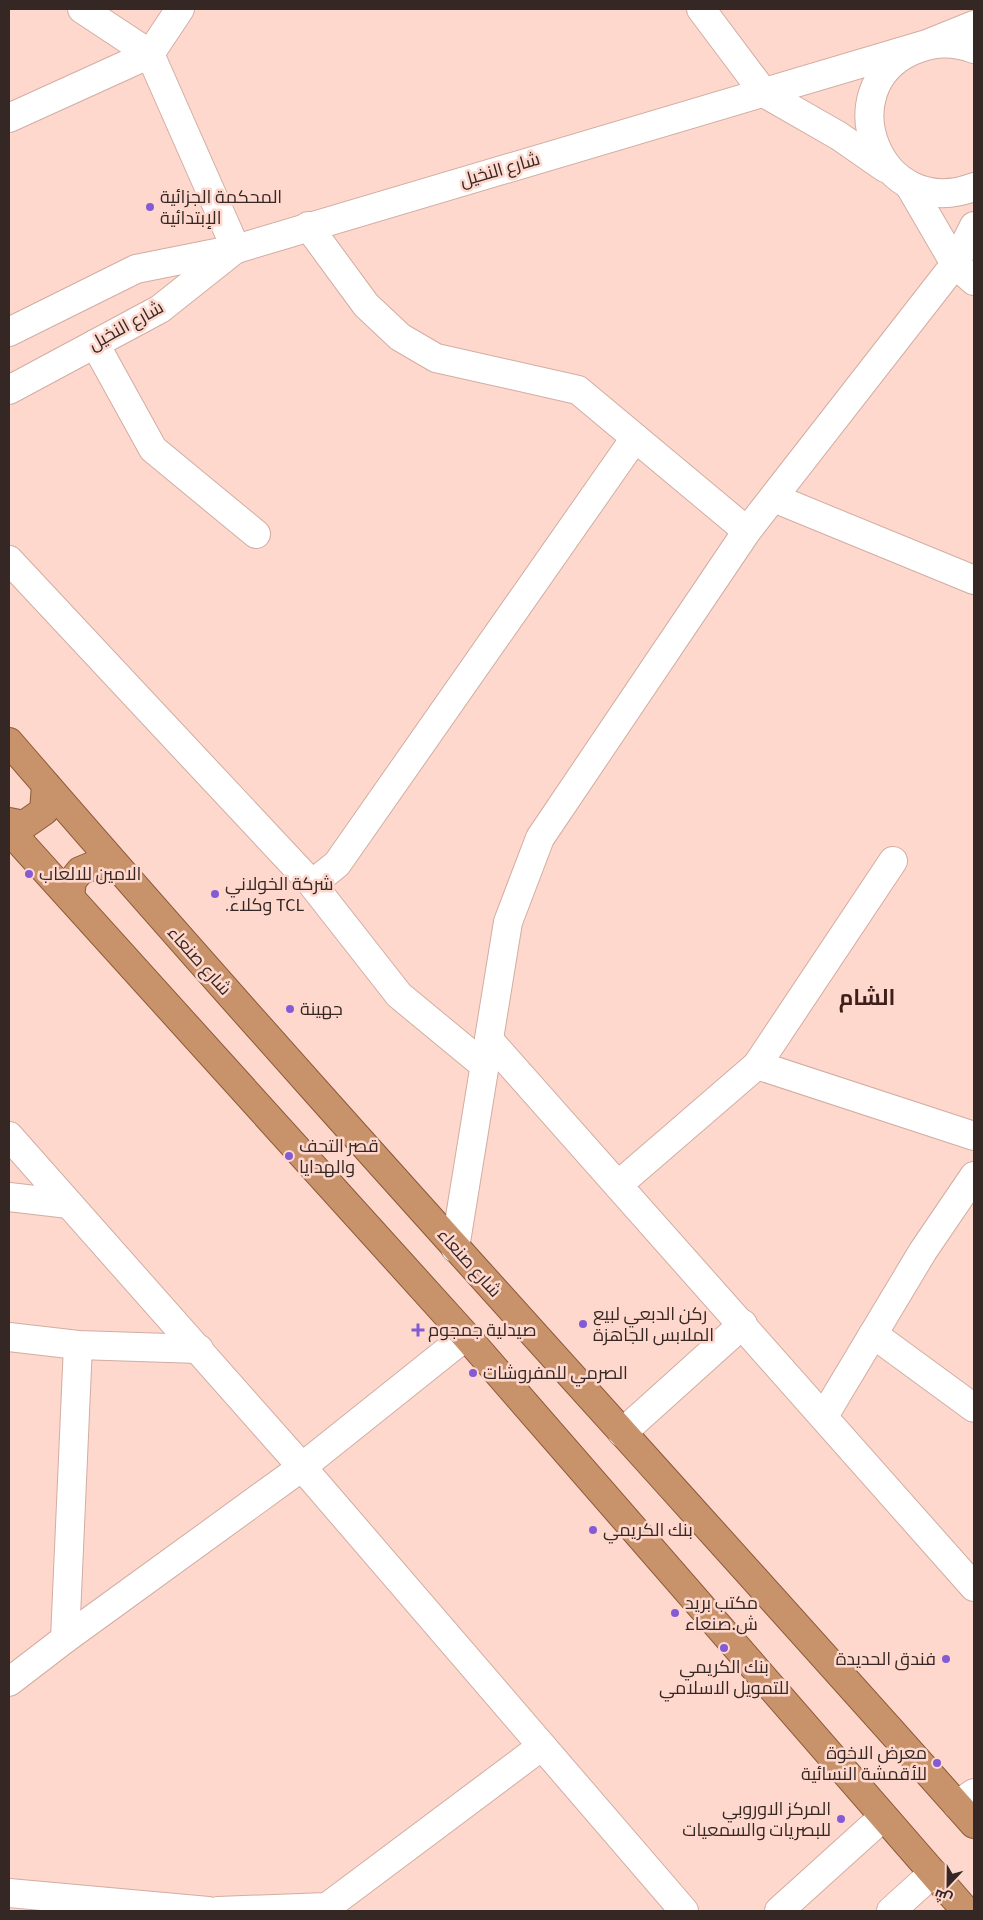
<svg xmlns="http://www.w3.org/2000/svg" width="983" height="1920" viewBox="0 0 983 1920" font-family="'Source Sans 3',Cairo,sans-serif">
<style>
.lines{fill:none;stroke-linecap:round;stroke-linejoin:round}
.minor-casing{stroke:#d2ada2;stroke-width:30}
.tertiary-casing{stroke:#d2ada2;stroke-width:30}
.trunk-casing{stroke:#8b5a38;stroke-width:30}
.minor{stroke:#fff;stroke-width:28}
.tertiary{stroke:#fff;stroke-width:28}
.trunk{stroke:#c8926a;stroke-width:28}
.poi-dot{fill:#835bd5;stroke:#fed7cd;stroke-width:2}
.labels{text-anchor:middle;dominant-baseline:central;stroke-width:5;stroke-linejoin:round;paint-order:stroke}
.street-label{font-size:18px;fill:#352723;stroke:#fed7cd}
.poi-label{font-size:18px;fill:#352723;stroke:#fed7cd;text-anchor:start}
.district-label{font-size:22px;font-weight:bold;fill:#3c2019;stroke:#fed7cd}
</style>
<rect width="100%" height="100%" fill="#fed7cd"/>
<g class="lines">
<!-- minor casing -->
<g class="minor-casing">
<g id="minor">
<polyline points="82,9 150,54 236,249"/>
<polyline points="701,9 764,93"/>
<polyline points="9,118 150,54 180,9"/>
<polyline points="909,185 955,264 974,281"/>
<polyline points="308,226 366,305 400,337 436,358 578,390 747,531"/>
<polyline points="95,344 153,449 256,534"/>
<polyline points="774,498 974,580"/>
<polyline points="9,560 312,884 399,995 485,1066"/>
<polyline points="312,884 337,864 635,438"/>
<polyline points="489,1040 974,1587"/>
<polyline points="757,1065 974,1136"/>
<polyline points="9,1136 302,1467 684,1911"/>
<polyline points="618,1185 757,1065 893,861"/>
<polyline points="9,1197 69,1204"/>
<polyline points="455,1248 508,922 540,838 747,531 955,264 974,226"/>
<polyline points="873,1334 974,1408"/>
<polyline points="9,1337 78,1345 199,1349"/>
<polyline points="824,1416 923,1251 974,1176"/>
<polyline points="622,1433 743,1324"/>
<polyline points="65,1639 78,1345"/>
<polyline points="9,1682 65,1639 302,1467 466,1336"/>
<polyline points="9,1893 208,1911"/>
<polyline points="218,1911 327,1907 542,1746"/>
<polyline points="779,1911 883,1817"/>
<polyline points="891,1911 933,1873"/>
</g>
</g>
<!-- tertiary casing -->
<g class="tertiary-casing">
<g id="tertiary">
<path d="M974,49C952,41 933,42 912,51C828,89 879,223 974,187"/>
<polyline points="764,93 839,136 885,168"/>
<polyline points="9,332 136,269 236,249 927,44 974,25"/>
<polyline points="9,390 160,309 233,251"/>
<polyline points="957,1805 974,1793"/>
</g>
</g>
<!-- trunk casing -->
<g class="trunk-casing">
<g id="trunk">
<path d="M9,742C325,1108 653,1463 974,1824"/>
<polyline points="9,822 24,825 44,811 46,785"/>
<polyline points="9,830 466,1336 966,1911"/>
<polyline points="70,897 72,881 80,871 97,864 117,868"/>
</g>
</g>
<!-- minor -->
<use href="#minor" class="minor"/>
<!-- tertiary -->
<use href="#tertiary" class="tertiary"/>
<!-- trunk -->
<use href="#trunk" class="trunk"/>
</g>
<!-- markers -->
<g class="poi-dot">
<circle cx="150" cy="207" r="5"/>
<circle cx="29" cy="874" r="5"/>
<circle cx="215" cy="894" r="5"/>
<circle cx="290" cy="1009" r="5"/>
<circle cx="289" cy="1156" r="5"/>
<circle cx="583" cy="1324" r="5"/>
<path d="M415.5 1322.5h5v5h5v5h-5v5h-5v-5h-5v-5h5z"/>
<circle cx="473" cy="1373" r="5"/>
<circle cx="593" cy="1530" r="5"/>
<circle cx="675" cy="1613" r="5"/>
<circle cx="724" cy="1648" r="5"/>
<circle cx="946" cy="1659" r="5"/>
<circle cx="937" cy="1763" r="5"/>
<circle cx="841" cy="1819" r="5"/>
</g>
<g class="labels">
<!-- street labels -->
<g class="street-label">
<text transform="translate(500 170) rotate(-16)">شارع النخيل</text>
<text transform="translate(126 326) rotate(-29)">شارع النخيل</text>
<text transform="translate(199 961) rotate(48)">شارع صنعاء</text>
<text transform="translate(469 1263) rotate(48)">شارع صنعاء</text>
</g>
<!-- poi labels -->
<g class="poi-label">
<text x="160" y="197">المحكمة الجزائية<tspan x="160" dy="21">الإبتدائية</tspan></text>
<text x="39" y="874">الامين للالعاب</text>
<text x="225" y="884">شركة الخولاني<tspan x="225" dy="21">.وكلاء TCL</tspan></text>
<text x="300" y="1009">جهينة</text>
<text x="299" y="1146">قصر التحف<tspan x="299" dy="21">والهدايا</tspan></text>
<text x="593" y="1314">ركن الدبعي لبيع<tspan x="593" dy="21">الملابس الجاهزة</tspan></text>
<text x="428" y="1330">صيدلية جمجوم</text>
<text x="483" y="1373">الصرمي للمفروشات</text>
<text x="603" y="1530">بنك الكريمي</text>
<text x="685" y="1603">مكتب بريد<tspan x="685" dy="21">ش.صنعاء</tspan></text>
<text x="936" y="1659" text-anchor="end">فندق الحديدة</text>
<text x="724" y="1667" text-anchor="middle">بنك الكريمي<tspan x="724" dy="21">للتمويل الاسلامي</tspan></text>
<text x="927" y="1753" text-anchor="end">معرض الاخوة<tspan x="927" dy="21">للأقمشة النسائية</tspan></text>
<text x="831" y="1809" text-anchor="end">المركز الاوروبي<tspan x="831" dy="21">للبصريات والسمعيات</tspan></text>
</g>
<!-- district labels -->
<g class="district-label">
<text x="867" y="998">الشام</text>
</g>
</g>
<!-- border -->
<rect width="983" height="1920" fill="none" stroke="#352723" stroke-width="20"/>
<!-- north arrow -->
<g transform="translate(948 1885) rotate(202)" stroke="#fed7cd" stroke-width="4" paint-order="stroke">
<path d="M0-4L9 19L0 12L-9 19Z" fill="#352723"/>
<text y="-8" font-size="14" font-weight="bold" text-anchor="middle" fill="#352723">ش</text>
</g>
</svg>
